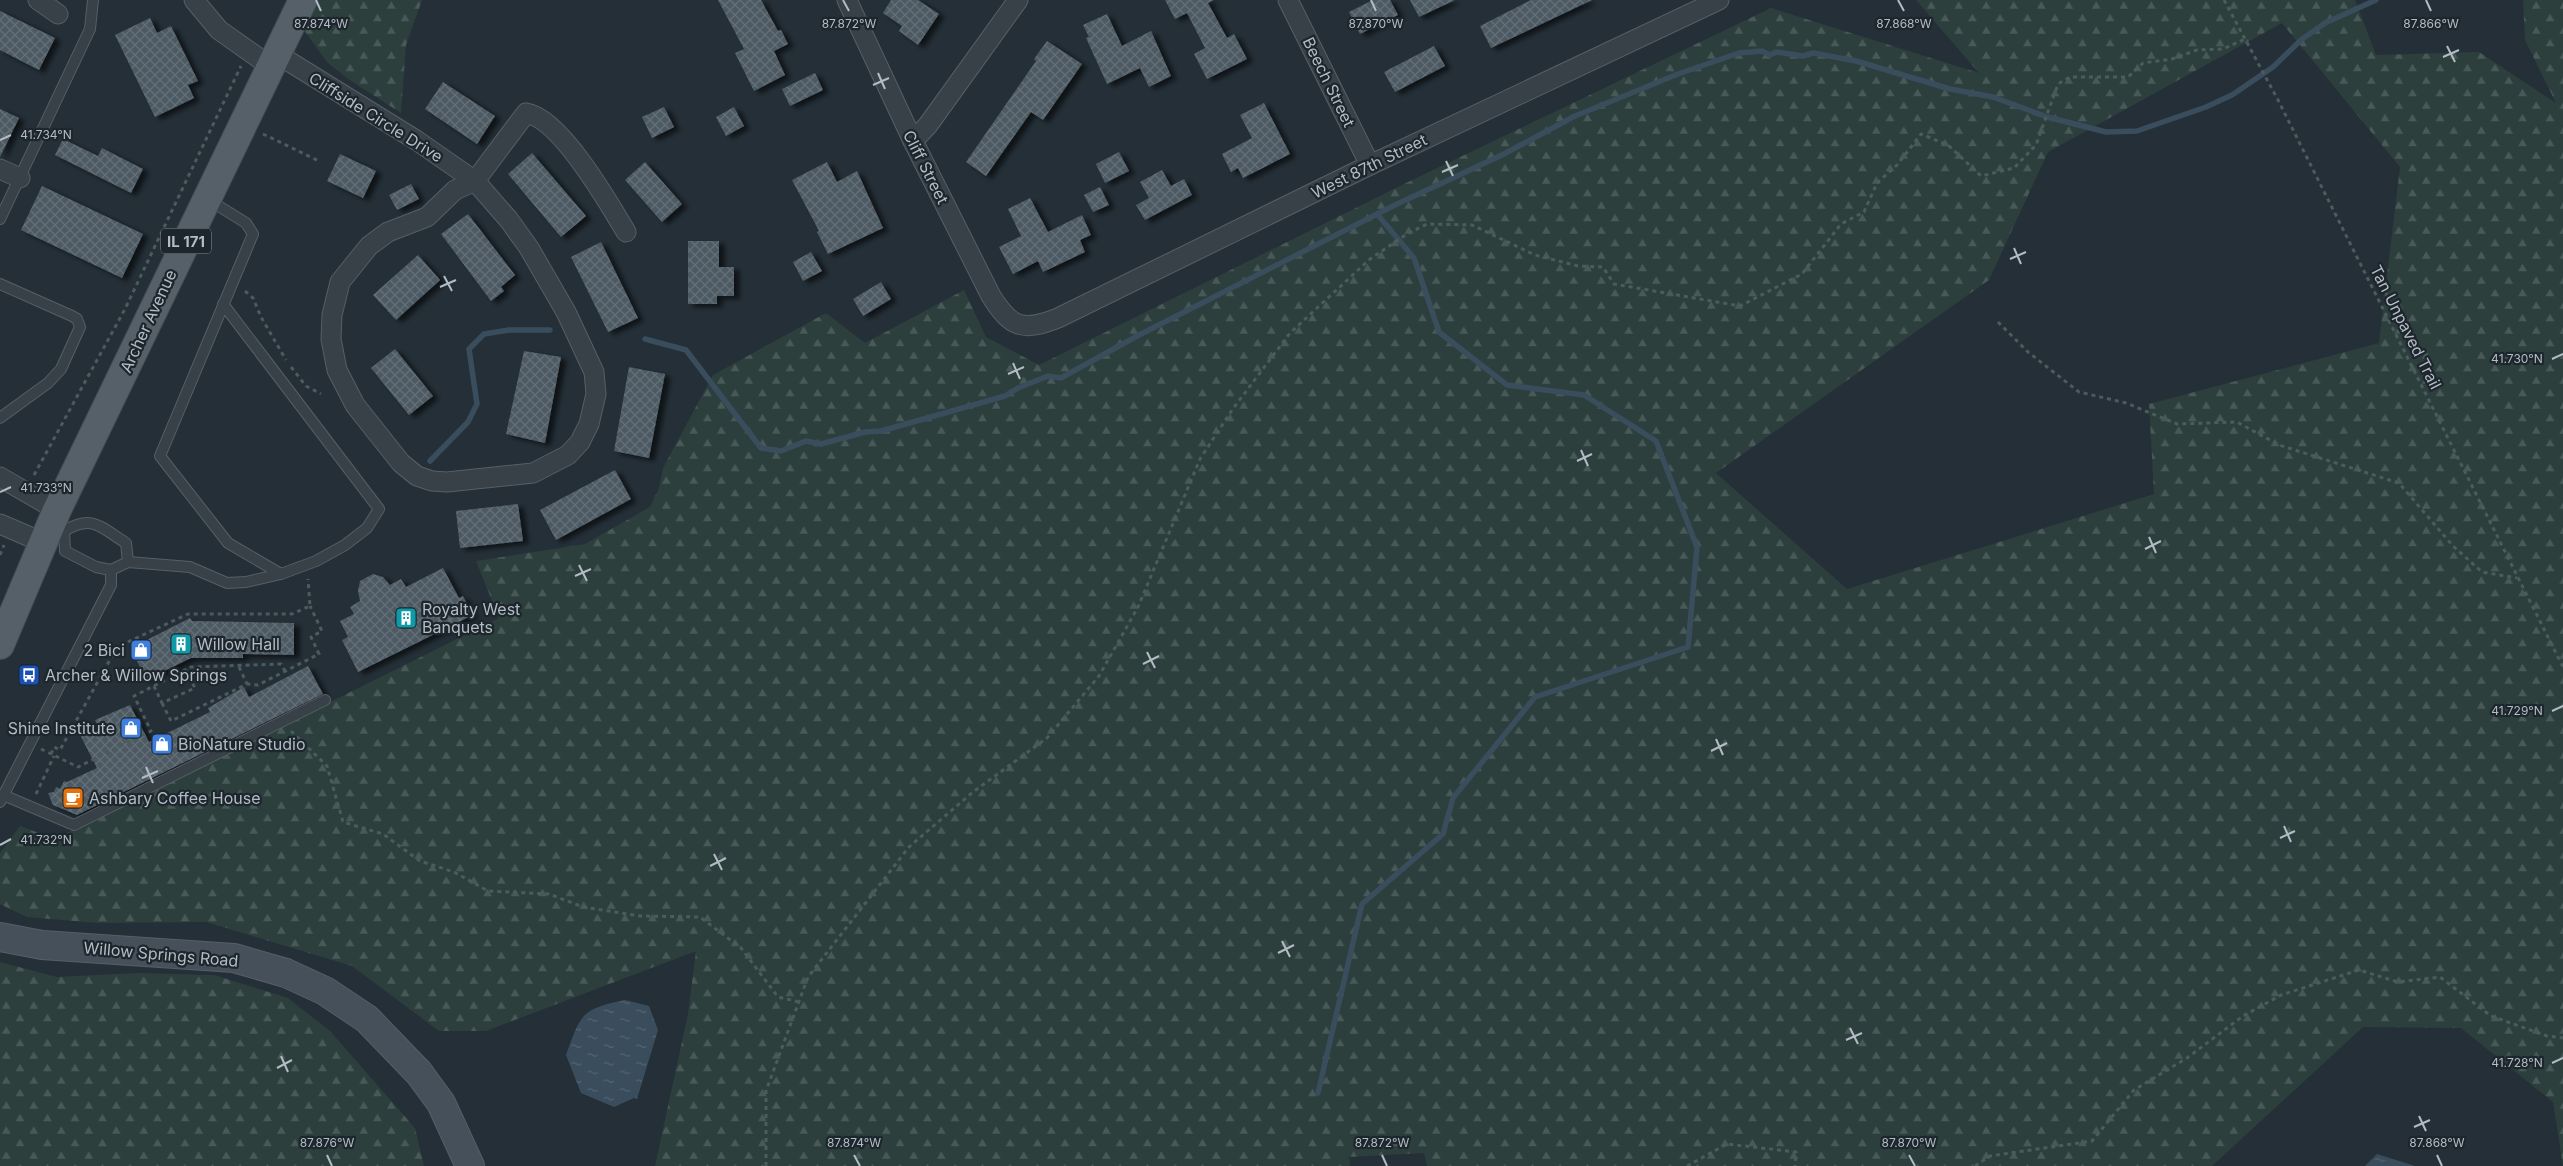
<svg xmlns="http://www.w3.org/2000/svg" width="2563" height="1166" viewBox="0 0 2563 1166" font-family="Inter,sans-serif">
<style>
.forest{fill:url(#forest-firs);fill-rule:evenodd}
.water{fill:url(#water-ripples)}
.lines{fill:none;stroke-linecap:round;stroke-linejoin:round}
.stream{stroke:#3a4d5d;stroke-width:5.5}
.building{fill:url(#building-cross-hatch);filter:url(#shadow)}
.lane-casing{stroke:#565f66;stroke-width:12}
.street-casing{stroke:#565f66;stroke-width:21}
.secondary-casing{stroke:#565f66;stroke-width:30}
.primary-casing{stroke:#414a51;stroke-width:30}
.path{stroke:#4b5c5c;stroke-width:3;stroke-dasharray:4 4;stroke-linecap:butt}
.lane{stroke:#384148;stroke-width:10}
.street{stroke:#384148;stroke-width:19}
.secondary{stroke:#46505a;stroke-width:28}
.primary{stroke:#566068;stroke-width:28}
.ticks{fill:none;stroke:#b3bcc4;stroke-width:2}
.labels{text-anchor:middle;dominant-baseline:central;stroke-width:4.5;stroke-linejoin:round;paint-order:stroke}
.shield{fill:#1d262d;stroke:#868f97;stroke-width:1}
.shield-label{font-size:15px;font-weight:bold;fill:#b3bcc4}
.street-label{font-size:16px;fill:#b3bcc4;stroke:#1d262d}
.poi-label{font-size:16px;fill:#b3bcc4;stroke:#1d262d;text-anchor:start}
.ticks-label{font-size:12px;text-anchor:middle;fill:#b3bcc4;stroke:#1d262d;stroke-width:4.5;stroke-linejoin:round;paint-order:stroke}
</style>
<defs>
<pattern id="forest-firs" width="22" height="20" patternUnits="userSpaceOnUse" patternTransform="scale(1.25)"><rect width="22" height="20" fill="#2c3f3c"/><path d="M5 1l3.5 6h-7zM16 11l3.5 6h-7z" fill="#485957"/></pattern>
<pattern id="water-ripples" width="26" height="14" patternUnits="userSpaceOnUse" patternTransform="scale(1.25)"><rect width="26" height="14" fill="#3a4d5d"/><path d="M2 4q2-2 4 0t4 0M15 11q2-2 4 0t4 0" fill="none" stroke="#546573"/></pattern>
<pattern id="building-cross-hatch" width="8" height="8" patternUnits="userSpaceOnUse" patternTransform="scale(1.25)"><rect width="8" height="8" fill="#4d5a63"/><path d="M0 0l8 8M0 8l8-8" fill="none" stroke="#647078"/></pattern>
<filter id="shadow"><feDropShadow dx="5.5" dy="3" stdDeviation="2.5" flood-color="#0009"/></filter>
</defs>
<rect width="100%" height="100%" fill="#242f37"/>
<!-- forest -->
<g class="forest">
<polygon points="314,0 422,0 406,45 401,113 348,79 327,62 301,26"/>
<path d="M1916,0H2355L2376,55L2479,52L2556,103L2525,40L2523,0H2563V1166L2553,1102L2461,1028L2363,1027L2212,1166H1427L1424,1153L1349,1157L1350,1166H655L688,1014L696,951L486,1031H439L352,966L206,922L98,923L27,917L0,904V853L20,826L55,839L499,618L476,561L585,544L650,507L659,488L663,468L713,375L826,313L865,343L964,290L986,337L1039,365L1408,182L1771,8L1979,73ZM2282,23L2400,167L2379,343L2149,404L2154,494L1847,589L1716,473L1989,280L2048,152Z"/>
<polygon points="0,962 57,977 139,973 214,975 288,998 330,1031 415,1128 424,1166 0,1166"/>
</g>
<!-- water -->
<g class="water">
<path d="M625,1000L649,1006L658,1030L637,1099L634,1098L614,1107L581,1093L566,1055C581,1014 581,1009 625,1000Z"/>
<polygon points="2377,1154 2415,1166 2365,1166"/>
</g>
<g class="lines">
<!-- stream -->
<g class="stream">
<polyline points="645,339 686,350 761,448 781,451 806,441 821,444 865,432 881,431 1005,396 1018,388 1048,376 1061,378 1139,335 1395,205 1504,154 1575,116 1678,74 1739,53 1762,51 1770,55 1776,52 1803,56 1813,53 1856,61 1950,89 1993,97 2047,117 2106,132 2137,131 2206,107 2232,95 2273,67 2301,40 2325,23 2376,0"/>
<polyline points="430,461 468,422 477,404 469,349 484,334 509,330 550,330"/>
<polyline points="1318,1093 1362,904 1443,834 1453,798 1535,697 1688,647 1697,547 1656,441 1584,395 1507,385 1439,332 1414,258 1377,214"/>
</g>
</g>
<!-- building -->
<g class="building">
<polygon points="718,0 761,0 778,31 781,30 788,44 774,51 785,75 754,91 735,53 744,49"/>
<polygon points="891,0 918,0 939,14 918,45 899,31 902,26 883,13"/>
<polygon points="1165,0 1214,0 1208,3 1227,38 1234,34 1247,59 1207,79 1194,54 1205,48 1187,13 1175,19"/>
<polygon points="1373,0 1390,0 1398,15 1360,34 1349,12"/>
<polygon points="1410,0 1455,0 1419,17"/>
<polygon points="1531,0 1592,0 1491,48 1480,26"/>
<polygon points="0,11 55,38 39,70 0,50"/>
<polygon points="1107,14 1122,46 1151,31 1171,76 1149,87 1140,68 1107,84 1086,38 1089,37 1083,25"/>
<polygon points="150,18 157,33 171,26 198,81 188,85 194,98 155,117 115,35"/>
<polygon points="1047,41 1082,64 1043,120 1031,112 986,176 966,162 1036,61 1034,59"/>
<polygon points="1434,46 1445,66 1395,92 1384,72"/>
<polygon points="815,73 823,90 790,106 782,89"/>
<polygon points="443,82 495,116 477,144 425,109"/>
<polygon points="1264,103 1290,154 1243,178 1238,168 1231,172 1222,154 1252,138 1240,115"/>
<polygon points="664,107 674,127 652,138 642,117"/>
<polygon points="734,107 744,126 726,136 716,117"/>
<polygon points="0,109 19,118 0,157"/>
<polygon points="63,139 98,156 102,148 143,169 131,193 55,155"/>
<polygon points="1119,152 1129,171 1105,183 1096,164"/>
<polygon points="532,153 586,216 561,237 508,174"/>
<polygon points="340,154 376,171 363,198 327,181"/>
<polygon points="645,162 682,204 662,222 625,180"/>
<polygon points="827,162 837,182 857,171 883,228 828,254 817,232 819,231 792,180"/>
<polygon points="1162,170 1171,186 1184,179 1192,195 1145,220 1136,205 1149,198 1140,182"/>
<polygon points="411,184 419,199 397,210 389,195"/>
<polygon points="42,186 143,234 122,278 21,230"/>
<polygon points="1100,187 1109,205 1093,212 1084,195"/>
<polygon points="1030,198 1048,232 1082,215 1091,235 1080,240 1085,252 1043,272 1038,261 1013,274 999,247 1021,236 1008,209"/>
<polygon points="468,214 515,275 501,287 504,291 491,301 441,234"/>
<polygon points="688,241 719,241 719,267 734,267 734,296 717,296 717,304 688,304"/>
<polygon points="601,242 638,318 608,332 571,257"/>
<polygon points="811,252 822,271 803,281 793,262"/>
<polygon points="418,255 440,280 396,320 373,295"/>
<polygon points="881,282 891,299 863,316 853,299"/>
<polygon points="395,349 433,396 409,415 371,368"/>
<polygon points="524,351 561,357 545,443 506,434"/>
<polygon points="629,367 665,374 649,458 614,451"/>
<polygon points="615,470 631,499 556,540 540,510"/>
<polygon points="518,504 523,541 460,548 456,511"/>
<polygon points="443,568 459,598 463,596 473,615 358,672 342,640 348,637 340,621 354,614 350,607 360,601 358,591 360,581 373,574 383,577 390,585 401,579 406,587"/>
<polygon points="190,618 192,621 294,623 294,655 243,654 243,658 191,658 146,680 131,648"/>
<polygon points="308,666 323,694 77,815 53,805 48,793 54,792 56,787 60,789 64,781 67,782 97,768 79,733 97,724 95,720 130,705 149,742 210,712 208,708 244,687 249,697"/>
</g>
<g class="lines">
<!-- lane casing -->
<g class="lane-casing">
<g id="lane">
<polyline points="209,200 246,223 253,234 160,456 228,543 281,574"/>
<polyline points="0,219 90,29 93,0"/>
<polyline points="0,284 72,316 77,319 80,327 61,369 48,383 0,418"/>
<polyline points="64,531 65,551 96,567 111,570 128,562 190,567 227,583 246,582 281,574 316,561 345,545 367,528 379,509 223,304"/>
<path d="M64,531C93,514 100,527 126,543L128,562"/>
<polyline points="3,795 74,825 325,700"/>
<polyline points="0,802 111,585 111,570"/>
</g>
</g>
<!-- street casing -->
<g class="street-casing">
<g id="street">
<polyline points="38,0 58,14"/>
<polyline points="194,0 219,30 270,66"/>
<path d="M847,0L913,141L991,296C1011,328 1023,332 1058,318L1370,165L1719,0"/>
<polyline points="1288,0 1370,165"/>
<path d="M277,54L416,140L475,181L509,220L529,248L566,312L594,372L596,394L589,424L580,442L568,455L533,473L447,482L432,481L417,476L401,463L355,405L337,370L331,339L332,315L340,282L369,246L388,232L427,217L455,190L475,181L526,113C560,118 609,203 626,232"/>
<polyline points="913,141 928,125 1018,0"/>
<polyline points="0,169 20,178"/>
<polyline points="0,477 57,510"/>
<polyline points="0,524 44,543"/>
</g>
</g>
<!-- secondary casing -->
<g class="secondary-casing">
<polyline id="secondary" points="0,937 42,945 234,958 286,973 325,991 367,1019 419,1073 441,1103 470,1166"/>
</g>
<!-- primary casing -->
<g class="primary-casing">
<polyline id="primary" points="0,645 57,510 303,0"/>
</g>
<!-- path -->
<g class="path">
<polyline points="2224,0 2278,100 2563,667"/>
<polyline points="263,134 319,161"/>
<polyline points="245,291 253,298 261,317 286,360"/>
<polyline points="1998,322 2028,352 2079,392 2126,403 2177,424 2237,422 2279,445 2399,483 2453,546 2482,572 2517,578"/>
<polyline points="291,367 306,386 321,394"/>
<polyline points="34,475 125,309 241,66"/>
<polyline points="0,555 4,545"/>
<polyline points="239,667 247,684"/>
<polyline points="154,686 162,703 195,688 186,670"/>
<polyline points="162,703 171,721 247,684 258,685 319,654 311,637 322,631 310,606"/>
<polyline points="291,731 327,766 343,822 383,834 420,861 454,872 488,891 549,894 583,907 640,916 700,917 741,948 778,997 799,1002"/>
<polyline points="41,749 78,767 151,731 134,696 191,667 281,664 285,671"/>
<polyline points="51,754 54,747 60,750 117,647 188,614 292,614 310,606 308,579"/>
<polyline points="36,794 54,756"/>
<polyline points="766,1166 766,1091 808,977 909,847 973,792 1047,738 1099,676 1138,607 1200,459 1232,410 1290,333 1370,259 1407,234 1427,224 1472,225 1535,255 1578,266 1603,267 1614,284 1740,306 1802,274 1841,224 1864,212 1877,183 1897,165 1921,134 1948,145 1981,176 2014,168 2036,145 2058,84 2070,77 2128,77 2143,63 2172,59 2197,50 2223,49 2245,39"/>
<polyline points="1687,1166 1727,1144 1796,1152 1795,1166"/>
<polyline points="1975,1166 1990,1156 2092,1141 2134,1090 2187,1058 2243,1016 2281,995 2359,970 2398,982 2440,977 2491,1016 2547,1036 2563,1038"/>
</g>
<!-- lane -->
<use href="#lane" class="lane"/>
<!-- street -->
<use href="#street" class="street"/>
<!-- secondary -->
<use href="#secondary" class="secondary"/>
<!-- primary -->
<use href="#primary" class="primary"/>
</g>
<!-- ticks -->
<path class="ticks" d="M316,0L321,11M843,0L849,11M1371,0L1376,11M1898,0L1904,11M2426,0L2431,11M2447,46L2455,62M2443,57L2459,50M878,73L885,89M873,85L889,78M0,140L11,135M1446,161L1453,176M1442,172L1458,165M2014,248L2021,264M2010,259L2026,252M444,276L452,291M440,287L456,280M2552,359L2563,354M1013,363L1020,379M1008,374L1024,367M1581,450L1588,466M1577,461L1592,454M0,492L11,487M2149,537L2156,553M2145,549L2161,541M579,565L587,581M575,576L591,569M1147,652L1155,668M1143,664L1159,656M2552,711L2563,706M1716,739L1723,755M1711,751L1727,743M146,767L153,783M142,778L158,771M2284,826L2291,842M2280,838L2295,831M0,845L11,839M714,854L722,870M710,866L726,858M1282,941L1290,957M1278,953L1294,945M1850,1028L1858,1044M1846,1040L1862,1033M281,1056L288,1072M2552,1063L2563,1058M277,1068L292,1060M2419,1116L2426,1131M2414,1127L2430,1120M327,1155L332,1166M854,1155L860,1166M1382,1155L1387,1166M1909,1155L1915,1166M2437,1155L2442,1166"/>
<!-- icons -->
<defs>
<g id="building-square" transform="scale(1.125)"><rect x="-9" y="-9" width="18" height="18" rx="4" fill="#0f9aa8" stroke="#1d262d"/><path d="M-4-6H4V6H1V3H-1V6H-4ZM-2.5-4.3h1.7v1.8h-1.7ZM.8-4.3h1.7v1.8H.8ZM-2.5-1h1.7V.8h-1.7ZM.8-1h1.7V.8H.8Z" fill="#fff"/></g>
<g id="shop-square" transform="scale(1.125)"><rect x="-9" y="-9" width="18" height="18" rx="4" fill="#3f7fe0" stroke="#1d262d"/><path d="M-5-2.5h2.3a2.7 3.5 0 0 1 5.4 0H5L5.5 6h-11ZM-1.5-2.5h3a1.5 2.3 0 0 0-3 0Z" fill="#fff"/></g>
<g id="bus-square" transform="scale(1.125)"><rect x="-9" y="-9" width="18" height="18" rx="4" fill="#1a4fb4" stroke="#1d262d"/><path d="M-5-6H5V4H4V6H2V4H-2V6H-4V4H-5ZM-3.5-4V0h7V-4ZM-3.5 1.2v1.5H-2V1.2ZM2 1.2v1.5H3.5V1.2Z" fill="#fff"/></g>
<g id="cafe-square" transform="scale(1.125)"><rect x="-9" y="-9" width="18" height="18" rx="4" fill="#e8710a" stroke="#1d262d"/><path d="M-5.5-4.5H6V0H3Q3 3.5 0 3.5H-2.5Q-5.5 3.5-5.5 0ZM3-3.2v2h1.7v-2ZM-6 4.5H4V6H-6Z" fill="#fff"/></g>
</defs>
<g fill-rule="evenodd">
<use href="#building-square" x="406" y="618"/>
<use href="#building-square" x="181" y="644"/>
<use href="#shop-square" x="141" y="650"/>
<use href="#bus-square" x="29" y="675"/>
<use href="#shop-square" x="131" y="728"/>
<use href="#shop-square" x="162" y="744"/>
<use href="#cafe-square" x="73" y="798"/>
</g>
<g class="labels">
<!-- shield labels -->
<rect class="shield" x="161" y="228.5" width="50" height="25" rx="4"/>
<g class="shield-label">
<text x="186" y="241">IL 171</text>
</g>
<!-- street labels -->
<g class="street-label">
<text transform="translate(1329 82) rotate(64)">Beech Street</text>
<text transform="translate(376 117) rotate(32)">Cliffside Circle Drive</text>
<text transform="translate(1369 166) rotate(-26)">West 87th Street</text>
<text transform="translate(926 167) rotate(63)">Cliff Street</text>
<text transform="translate(148 321) rotate(-65)">Archer Avenue</text>
<text transform="translate(2406 327) rotate(63)">Tan Unpaved Trail</text>
<text transform="translate(161 954) rotate(5)">Willow Springs Road</text>
</g>
<!-- poi labels -->
<g class="poi-label">
<text x="422" y="609">Royalty West<tspan x="422" dy="18">Banquets</tspan></text>
<text x="197" y="644">Willow Hall</text>
<text x="125" y="650" text-anchor="end">2 Bici</text>
<text x="45" y="675">Archer &amp; Willow Springs</text>
<text x="115" y="728" text-anchor="end">Shine Institute</text>
<text x="178" y="744">BioNature Studio</text>
<text x="89" y="798">Ashbary Coffee House</text>
</g>
</g>
<g class="ticks-label">
<text x="321" y="28">87.874°W</text>
<text x="849" y="28">87.872°W</text>
<text x="1376" y="28">87.870°W</text>
<text x="1904" y="28">87.868°W</text>
<text x="2431" y="28">87.866°W</text>
<text x="46" y="139">41.734°N</text>
<text x="2517" y="363">41.730°N</text>
<text x="46" y="492">41.733°N</text>
<text x="2517" y="715">41.729°N</text>
<text x="46" y="844">41.732°N</text>
<text x="2517" y="1067">41.728°N</text>
<text x="327" y="1147">87.876°W</text>
<text x="854" y="1147">87.874°W</text>
<text x="1382" y="1147">87.872°W</text>
<text x="1909" y="1147">87.870°W</text>
<text x="2437" y="1147">87.868°W</text>
</g>
</svg>
